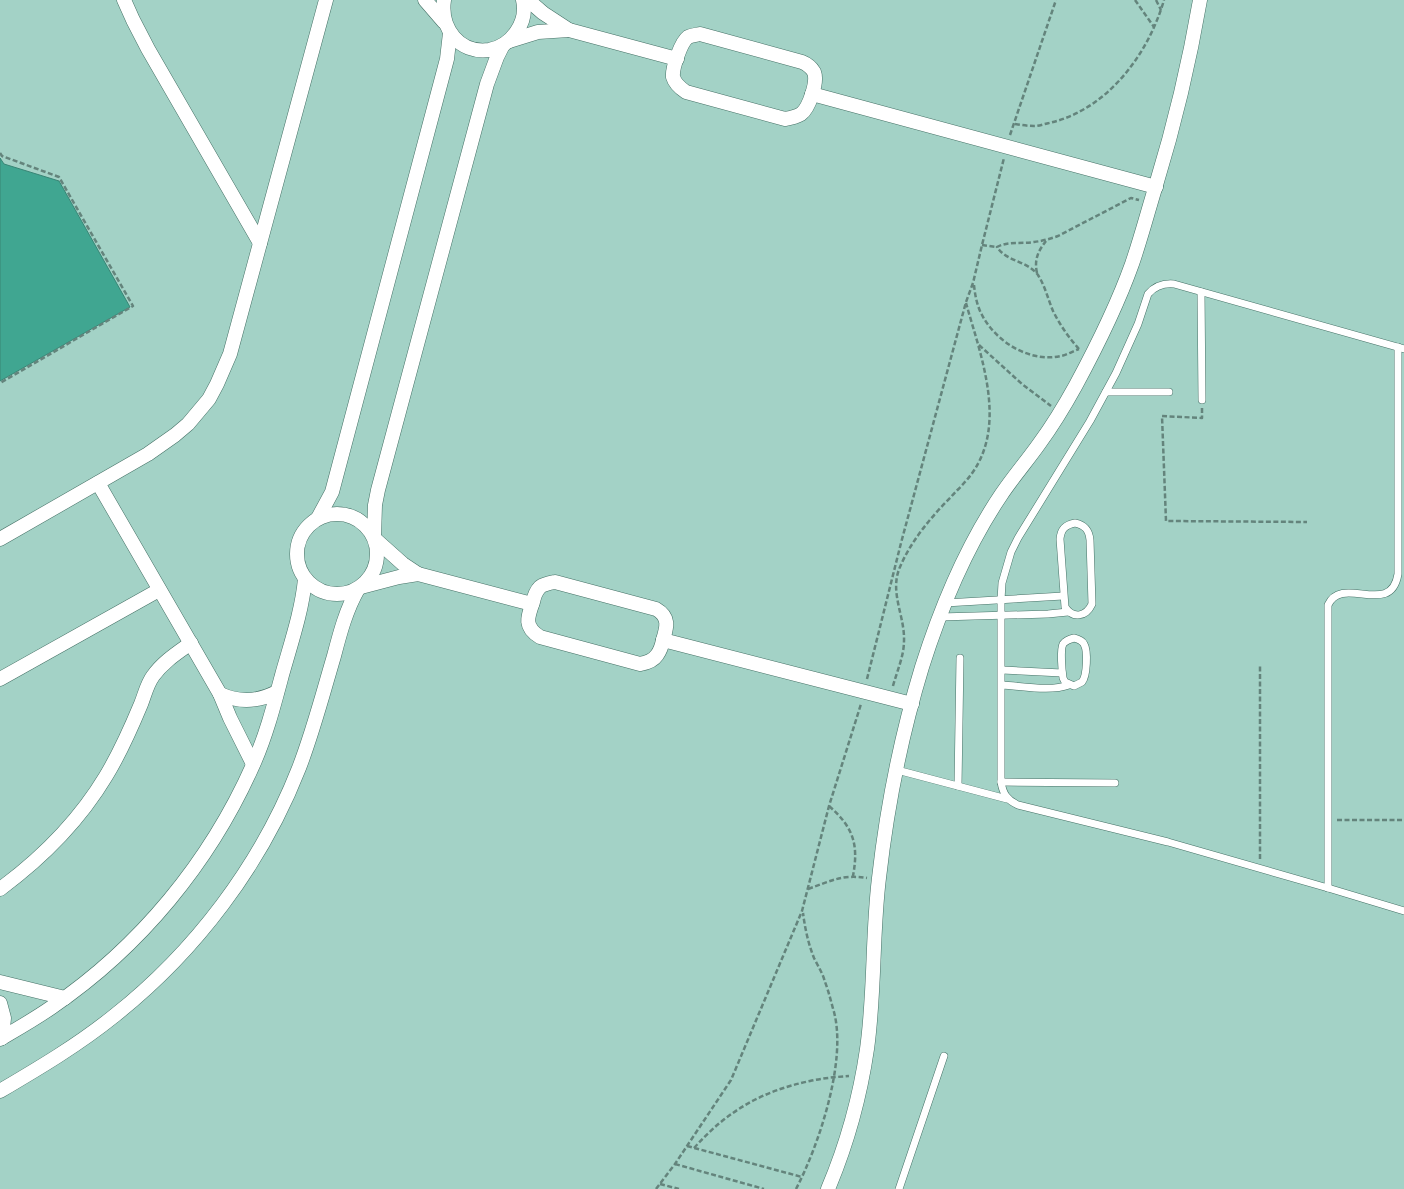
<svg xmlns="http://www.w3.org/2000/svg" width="1404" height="1189" viewBox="0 0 1404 1189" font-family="'Noto Sans',sans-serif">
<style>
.water{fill:#40a691;stroke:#388575}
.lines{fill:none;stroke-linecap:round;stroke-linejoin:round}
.service-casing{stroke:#457166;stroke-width:8}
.minor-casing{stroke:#457166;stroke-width:15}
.path{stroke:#64847c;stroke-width:2.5;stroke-dasharray:5 2.5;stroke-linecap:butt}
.service{stroke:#fff;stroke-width:7}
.minor{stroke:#fff;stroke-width:14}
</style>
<rect width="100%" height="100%" fill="#a3d2c6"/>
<!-- water -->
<polygon class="water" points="0,158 4,164 59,181 130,307 0,381"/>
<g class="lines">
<!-- service casing -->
<g class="service-casing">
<g id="service">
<polyline points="1201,292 1202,400"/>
<path d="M1404,349L1174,284C1163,283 1155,286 1148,294L1138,324L1116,373L1090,421L1018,538L1011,552L1002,583L1001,600V782C1003,794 1007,800 1018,805L1168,842L1328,888L1404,911"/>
<polyline points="1106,392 1169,392"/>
<path d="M1075,523C1085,525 1089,530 1090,540L1092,604C1086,617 1073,619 1065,607L1060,539C1061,529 1065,525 1075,523Z"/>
<polyline points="945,603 1063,596"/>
<polyline points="940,617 1048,614 1068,612"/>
<path d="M1074,638C1078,639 1082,640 1084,644C1088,651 1087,676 1082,682L1074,686L1065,682L1063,678C1062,671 1060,650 1063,644C1066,640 1070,639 1074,638Z"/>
<polyline points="1002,670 1062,673"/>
<path d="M1002,685C1022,686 1050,692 1069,685"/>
<polyline points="897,770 1007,799"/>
<polyline points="1001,782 1115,783"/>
<polyline points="958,786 960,658"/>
<path d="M1328,888V605C1342,574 1391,618 1398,574V347"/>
<polyline points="899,1189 944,1056"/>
</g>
</g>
<!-- minor casing -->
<g class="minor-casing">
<g id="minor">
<polyline points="124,0 133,20 148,49 260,243"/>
<polyline points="425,0 444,22"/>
<path d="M444,0C440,28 459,54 489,50C512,46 528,22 523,0"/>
<polyline points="528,0 543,13 569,30 677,59"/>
<path d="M700,34L802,62C807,64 811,67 814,72C818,82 809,108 801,114C796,117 791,118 785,119L686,92C680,88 675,84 673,77C672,68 681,42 688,37C692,35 696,35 700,34Z"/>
<polyline points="509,41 538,32 569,30"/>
<polyline points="812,94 1156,187"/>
<polyline points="98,483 220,694 230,718 253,764"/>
<circle cx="337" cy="554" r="40"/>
<polyline points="318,518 332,492 447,59 450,33"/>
<polyline points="374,537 375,505 378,490 487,84 497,57 503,45"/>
<polyline points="0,539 148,454 175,435 188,424 209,399 217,384 230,354 326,0"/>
<polyline points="375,539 403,564 418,574 532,604"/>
<path d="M555,582L656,609C670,617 667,627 663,640C662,645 660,651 657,655C653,661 646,663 640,664L540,637C524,627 527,618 533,602C534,597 536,591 540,587C544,584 550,583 555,582Z"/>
<polyline points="361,587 399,577 418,574"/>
<polyline points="663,640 912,704"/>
<polyline points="0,679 159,590"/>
<path d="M220,694C240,703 258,702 277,692"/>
<path d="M0,889C42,858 79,821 106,776C120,753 131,728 141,704C145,694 147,684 153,676C163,662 177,653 191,643"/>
<polyline points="0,982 65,998"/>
<polyline points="0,1003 4,1018 2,1038"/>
<path d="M0,1039C17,1029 35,1019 52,1007C140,947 210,862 253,765C266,736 274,705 282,675C291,643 302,611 305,579"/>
<path d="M0,1091C39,1068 78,1045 114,1016C195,952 261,865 299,768C313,732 323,693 334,656C340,633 346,610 358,589"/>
<path d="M828,1189C847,1144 860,1097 867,1049C875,992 872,935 879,878C887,807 901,736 922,667C941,607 966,547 1001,495C1013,477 1027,461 1039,444C1053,425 1065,405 1076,385C1097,346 1117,306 1132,264C1141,238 1148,211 1156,185C1175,123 1189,64 1200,0"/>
</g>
</g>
<!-- path -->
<g class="path">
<polyline points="1135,0 1154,27"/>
<polyline points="1156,0 1161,10"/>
<path d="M1015,124C1021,125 1028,126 1034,126C1039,126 1044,124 1049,123C1107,110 1148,55 1164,0"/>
<polyline points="1010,135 1056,0"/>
<polyline points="0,153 2,156 59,177 133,306 0,383"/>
<polyline points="982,245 997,247"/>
<path d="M1037,273C1034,260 1038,251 1046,241"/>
<path d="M974,285C975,295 977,306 982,315C996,342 1030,363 1061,356C1067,355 1073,351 1079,349"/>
<polyline points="979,345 1022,384 1051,406"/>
<path d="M1079,349C1069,338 1060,325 1053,311C1048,299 1045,286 1038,275C1026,260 1007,262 997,247C1008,241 1021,244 1034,242C1042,241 1050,239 1058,236L1131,198L1139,200"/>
<polyline points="1202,408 1202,418 1162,416 1166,521 1307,522"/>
<polyline points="867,679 901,543 966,302 973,283 982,245 1004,158"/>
<path d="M893,686C897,671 904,656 904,641C905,616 889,592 900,567C911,541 931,517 951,497C955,492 960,488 964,483C1011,433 982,360 966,303"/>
<path d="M829,806C853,827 859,844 853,876"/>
<polyline points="1337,820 1404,820"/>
<polyline points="1260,859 1260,665"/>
<path d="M808,889C831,881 842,874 867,878"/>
<polyline points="687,1146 802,1177"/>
<path d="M694,1148C727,1111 762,1091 810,1081C823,1078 836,1077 849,1076"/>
<polyline points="675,1164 764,1189"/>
<polyline points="660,1184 679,1189"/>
<polyline points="656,1189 675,1164 731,1080 802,911 829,806 861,704"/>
<path d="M796,1189C819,1145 847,1061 834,1012C831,1002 829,992 825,982C823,974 818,966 814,958C808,943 805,928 803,913"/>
</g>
<!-- service -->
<use href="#service" class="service"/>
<!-- minor -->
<use href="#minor" class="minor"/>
</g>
</svg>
